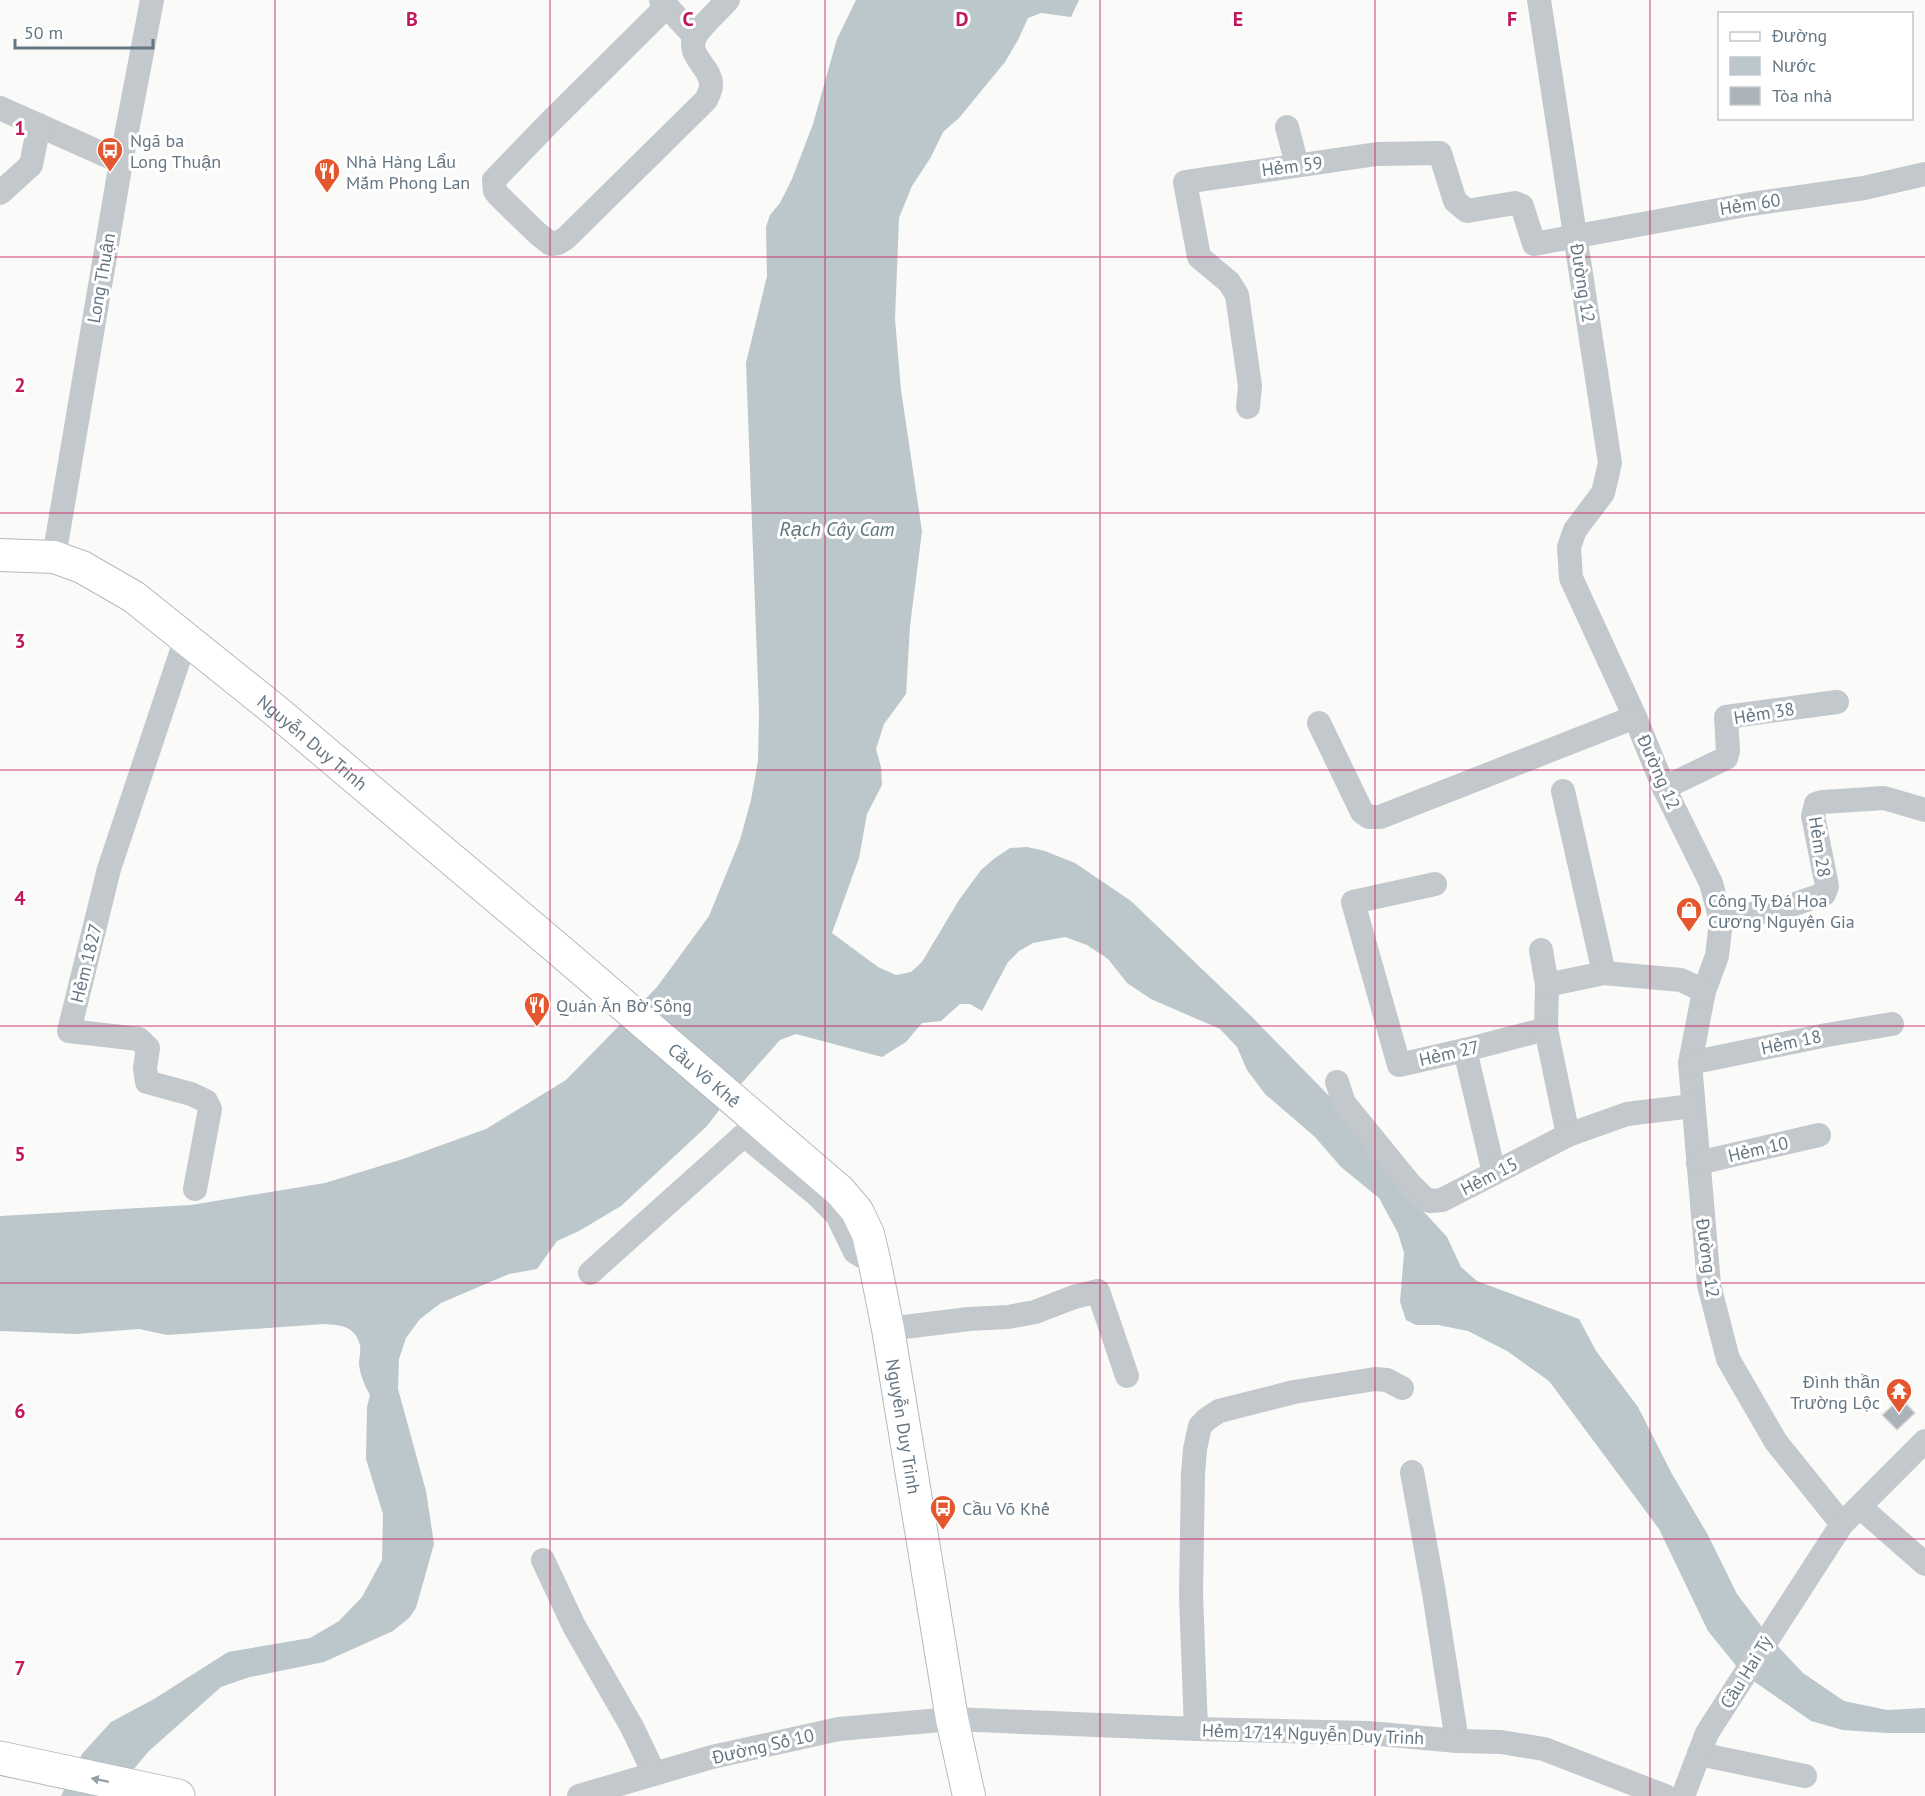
<svg xmlns="http://www.w3.org/2000/svg" width="1925" height="1796" viewBox="0 0 1925 1796" font-family="'PT Sans',sans-serif">
<style>
.water{fill:#bbc7cb}
.building{fill:#aab3b9;stroke:#dcdcda;stroke-width:1.5}
.lines{fill:none;stroke-linecap:round;stroke-linejoin:round}
.major-casing{stroke:#b5babe;stroke-width:34}
.highway-casing{stroke:#b4b9bd;stroke-width:35}
.minor{stroke:#c3c8cc;stroke-width:24}
.major{stroke:#fff;stroke-width:32}
.highway{stroke:#fff;stroke-width:33}
.oneway{fill:#939fa8}
.grid{fill:none;stroke:#c2185b;stroke-width:1.5;stroke-opacity:0.55}
.labels{text-anchor:middle;dominant-baseline:central;stroke-width:6;stroke-linejoin:round;paint-order:stroke}
.poi-label{font-size:18px;fill:#657683;stroke:#fff;text-anchor:start}
.street-label{font-size:18px;fill:#657683;stroke:#fff}
.water-label{font-size:20px;font-style:italic;fill:#60757c;stroke:#fff}
.grid-label{font-size:20px;text-anchor:middle;font-weight:bold;fill:#c2185b;stroke:#fff;stroke-width:6;stroke-linejoin:round;paint-order:stroke}
</style>
<rect width="100%" height="100%" fill="#fafaf8"/>
<!-- water -->
<path class="water" d="M856,0H1079L1071,17L1041,13L1028,18L1018,40L1005,62L959,118L943,132L931,157L912,186L899,218L895,319L901,390L922,531L910,626L906,694L884,724L876,749L881,767L882,785L867,814L859,858L832,933L878,967L896,975L911,972L922,962L959,900L981,870L995,858L1010,848L1027,847L1045,851L1075,863L1131,901L1251,1016L1337,1104L1415,1202L1447,1237L1461,1267L1477,1281L1579,1319L1596,1351L1638,1407L1672,1474L1708,1535L1737,1594L1771,1639L1803,1673L1844,1701L1887,1710L1925,1708V1733H1887L1843,1730L1811,1721L1742,1673L1708,1631L1659,1529L1549,1381L1507,1351L1468,1331L1438,1325H1416L1406,1320L1400,1302L1404,1253L1398,1233L1379,1198L1341,1167L1315,1137L1265,1094L1247,1070L1237,1047L1220,1029L1151,999L1127,983L1108,959L1087,945L1065,937L1033,943L1019,951L1008,962L982,1011L970,1004H960L941,1021L922,1023L906,1042L882,1057L796,1034L780,1040L727,1100L707,1126L621,1206L579,1231L557,1241L537,1269L509,1274L441,1303L420,1319L406,1338L399,1359L398,1389L426,1491L434,1544L416,1608L409,1618L393,1631L324,1662L250,1677L221,1687L149,1751L128,1776L118,1796H61L82,1754L111,1722L154,1699L228,1652L310,1638L339,1621L362,1597L382,1560L383,1514L366,1459L367,1407L370,1395C365,1386 360,1375 359,1364C359,1358 361,1351 360,1345C355,1326 341,1325 324,1324L167,1335L139,1329L75,1334L0,1331V1216L191,1205L325,1183L403,1159L486,1129L566,1080L657,987L709,916L740,840L751,800L758,761L759,711L746,363L767,276L766,227L770,215L780,203L792,179L813,124L837,39Z"/>
<!-- building -->
<polygon class="building" points="1901,1398 1915,1413 1897,1430 1882,1415"/>
<g class="lines">
<!-- major casing -->
<g class="major-casing">
<g id="major">
<path id="s1" d="M0,555L54,557L82,567L134,597L276,711L558,949L840,1191L857,1211L868,1234L875,1264L888,1329L952,1719L969,1796"/>
</g>
</g>
<!-- highway casing -->
<g class="highway-casing">
<polyline id="highway" points="0,1758 178,1796"/>
</g>
<!-- minor -->
<g class="minor">
<polyline points="661,0 695,37"/>
<polyline points="1539,0 1610,463 1603,493 1575,530 1569,547 1571,578 1635,717 1664,788 1711,883 1721,921 1717,956 1704,991 1690,1063 1709,1285 1728,1359 1776,1442 1842,1524"/>
<path d="M667,6L549,123L494,180L495,191L499,196L537,233L551,244L558,243L566,238L706,100C708,96 711,90 711,86C713,68 684,55 696,35C704,23 718,11 728,0"/>
<polyline points="0,108 121,162"/>
<polyline points="1287,127 1297,165"/>
<polyline points="0,193 31,165 39,125"/>
<polyline points="1248,407 1250,386 1237,295 1229,282 1199,257 1185,182 1377,154 1440,153 1455,201 1467,211 1515,203 1522,206 1534,244 1751,204 1864,188 1925,174"/>
<polyline points="54,557 121,162 152,0"/>
<polyline points="186,638 109,869 69,1031 139,1039 148,1048 145,1068 147,1082 191,1094 206,1101 210,1109 195,1189"/>
<polyline points="1319,723 1362,812 1369,817 1380,817 1635,717"/>
<polyline points="1664,788 1726,758 1728,751 1726,717 1837,702"/>
<polyline points="1563,791 1604,973"/>
<polyline points="1435,884 1353,902 1399,1065 1465,1050 1546,1029 1547,985 1604,973 1681,980 1704,991"/>
<polyline points="1721,921 1792,905 1824,894 1827,886 1813,816 1816,804 1822,802 1884,798 1925,810"/>
<polyline points="1541,950 1547,985"/>
<polyline points="1546,1029 1568,1135"/>
<polyline points="1465,1050 1494,1173"/>
<polyline points="1690,1063 1827,1035 1892,1024"/>
<polyline points="1337,1082 1344,1103 1410,1184 1425,1199 1431,1201 1442,1200 1568,1135 1627,1114 1692,1106"/>
<polyline points="1698,1163 1819,1135"/>
<polyline points="590,1273 744,1135 817,1195 837,1215 855,1252 875,1264"/>
<polyline points="888,1329 969,1319 1008,1317 1035,1312 1074,1297 1098,1291 1127,1376"/>
<polyline points="1412,1472 1434,1593 1457,1741"/>
<polyline points="1860,1507 1925,1564"/>
<polyline points="543,1560 574,1626 632,1727 654,1773"/>
<polyline points="1196,1729 1191,1595 1193,1474 1195,1449 1200,1426 1207,1419 1219,1411 1294,1392 1375,1379 1387,1380 1402,1388"/>
<polyline points="1699,1754 1805,1776"/>
<polyline points="579,1796 712,1757 839,1729 952,1719 1196,1729 1369,1733 1457,1741 1501,1742 1544,1749 1665,1796"/>
<polyline points="1683,1796 1707,1733 1842,1524 1925,1441"/>
</g>
<!-- major -->
<use href="#major" class="major"/>
<!-- highway -->
<use href="#highway" class="highway"/>
</g>
<!-- one-way arrows -->
<defs><path id="oneway-solid" d="M-6-.8H1V-3.2L6.5 0L1 3.2V.8H-6Z" transform="scale(1.5)"/></defs>
<use class="oneway" href="#oneway-solid" transform="translate(100 1780) rotate(-168)"/>
<!-- grid -->
<path class="grid" d="M275,0V1796M550,0V1796M825,0V1796M1100,0V1796M1375,0V1796M1650,0V1796M0,257H1925M0,513H1925M0,770H1925M0,1026H1925M0,1283H1925M0,1539H1925"/>
<!-- icons -->
<defs>
<g id="bus-pin" transform="scale(1.35)"><path d="M0 17L-7.5 6A9.5 9.5 0 1 1 7.5 6Z" fill="#e4572e" stroke="#fff"/><path d="M-5-6H5V4H4V6H2V4H-2V6H-4V4H-5ZM-3.5-4V0h7V-4ZM-3.5 1.2v1.5H-2V1.2ZM2 1.2v1.5H3.5V1.2Z" fill="#fff"/></g>
<g id="restaurant-pin" transform="scale(1.35)"><path d="M0 17L-7.5 6A9.5 9.5 0 1 1 7.5 6Z" fill="#e4572e" stroke="#fff"/><path d="M-5-6h1v4h1v-4h1v4h1v-4h1v5L-1.5 .5V6h-2V.5L-5-1ZM5-6V6H3V1.5H1.5Q1.5-4 5-6Z" fill="#fff"/></g>
<g id="shop-pin" transform="scale(1.35)"><path d="M0 17L-7.5 6A9.5 9.5 0 1 1 7.5 6Z" fill="#e4572e" stroke="#fff"/><path d="M-5-2.5h2.3a2.7 3.5 0 0 1 5.4 0H5L5.5 6h-11ZM-1.5-2.5h3a1.5 2.3 0 0 0-3 0Z" fill="#fff"/></g>
<g id="temple-pin" transform="scale(1.35)"><path d="M0 17L-7.5 6A9.5 9.5 0 1 1 7.5 6Z" fill="#e4572e" stroke="#fff"/><path d="M0-6L5-2H3V0L6.5 2.5H4V6H1.5V3h-3V6H-4V2.5H-6.5L-3 0V-2H-5Z" fill="#fff"/></g>
</defs>
<g fill-rule="evenodd">
<use href="#bus-pin" x="110" y="150"/>
<use href="#restaurant-pin" x="327" y="171"/>
<use href="#shop-pin" x="1689" y="910"/>
<use href="#restaurant-pin" x="537" y="1005"/>
<use href="#temple-pin" x="1899" y="1391"/>
<use href="#bus-pin" x="943" y="1508"/>
</g>
<g class="labels">
<!-- poi labels -->
<g class="poi-label">
<text x="130" y="140">Ngã ba<tspan x="130" dy="21">Long Thuận</tspan></text>
<text x="346" y="161">Nhà Hàng Lẩu<tspan x="346" dy="21">Mắm Phong Lan</tspan></text>
<text x="1708" y="900">Công Ty Đá Hoa<tspan x="1708" dy="21">Cương Nguyên Gia</tspan></text>
<text x="556" y="1005">Quán Ăn Bờ Sông</text>
<text x="1880" y="1381" text-anchor="end">Đình thần<tspan x="1880" dy="21">Trường Lộc</tspan></text>
<text x="962" y="1508">Cầu Võ Khế</text>
</g>
<!-- street labels -->
<g class="street-label">
<text transform="translate(1292 166) rotate(-7)">Hẻm 59</text>
<text transform="translate(1750 204) rotate(-9)">Hẻm 60</text>
<text transform="translate(101 278) rotate(-80)">Long Thuận</text>
<text transform="translate(1583 283) rotate(81)">Đường 12</text>
<text transform="translate(1764 713) rotate(-9)">Hẻm 38</text>
<text stroke="none"><textPath href="#s1" startOffset="374">Nguyễn Duy Trinh</textPath></text>
<text transform="translate(1659 772) rotate(66)">Đường 12</text>
<text transform="translate(1820 847) rotate(81)">Hẻm 28</text>
<text transform="translate(86 963) rotate(-76)">Hẻm 1827</text>
<text transform="translate(1791 1042) rotate(-12)">Hẻm 18</text>
<text transform="translate(1449 1053) rotate(-13)">Hẻm 27</text>
<text stroke="none"><textPath href="#s1" startOffset="888">Cầu Võ Khế</textPath></text>
<text transform="translate(1758 1149) rotate(-13)">Hẻm 10</text>
<text transform="translate(1489 1176) rotate(-27)">Hẻm 15</text>
<text transform="translate(1708 1258) rotate(82)">Đường 12</text>
<text stroke="none"><textPath href="#s1" startOffset="1314">Nguyễn Duy Trinh</textPath></text>
<text transform="translate(1746 1672) rotate(-58)">Cầu Hai Tý</text>
<text transform="translate(1313 1734) rotate(2)">Hẻm 1714 Nguyễn Duy Trinh</text>
<text transform="translate(763 1746) rotate(-13)">Đường Số 10</text>
</g>
<!-- water labels -->
<g class="water-label">
<text x="837" y="529">Rạch Cây Cam</text>
</g>
</g>
<g class="grid-label">
<text x="412" y="26">B</text>
<text x="688" y="26">C</text>
<text x="962" y="26">D</text>
<text x="1238" y="26">E</text>
<text x="1512" y="26">F</text>
<text x="20" y="135">1</text>
<text x="20" y="392">2</text>
<text x="20" y="648">3</text>
<text x="20" y="905">4</text>
<text x="20" y="1161">5</text>
<text x="20" y="1418">6</text>
<text x="20" y="1675">7</text>
</g>
<!-- legend -->
<rect x="1718" y="12" width="195" height="108" fill="#ffffff" stroke="#c1c8cd" stroke-width="1.5"/>
<rect x="1730" y="32" width="30" height="9" fill="#ffffff" stroke="#c1c8cd" stroke-width="1.5"/>
<text x="1772" y="42" font-size="18" fill="#657683">Đường</text>
<rect x="1730" y="57" width="30" height="18" fill="#bbc7cb" stroke="#c1c8cd" stroke-width="1.5"/>
<text x="1772" y="72" font-size="18" fill="#657683">Nước</text>
<rect x="1730" y="87" width="30" height="18" fill="#aab3b9" stroke="#c1c8cd" stroke-width="1.5"/>
<text x="1772" y="102" font-size="18" fill="#657683">Tòa nhà</text>
<!-- scale -->
<path d="M15 39v9h138v-9" fill="none" stroke="#657683" stroke-width="3"/>
<text x="24" y="39" font-size="18" fill="#657683" stroke="#ffffff" stroke-width="4.5" paint-order="stroke">50 m</text>
</svg>
